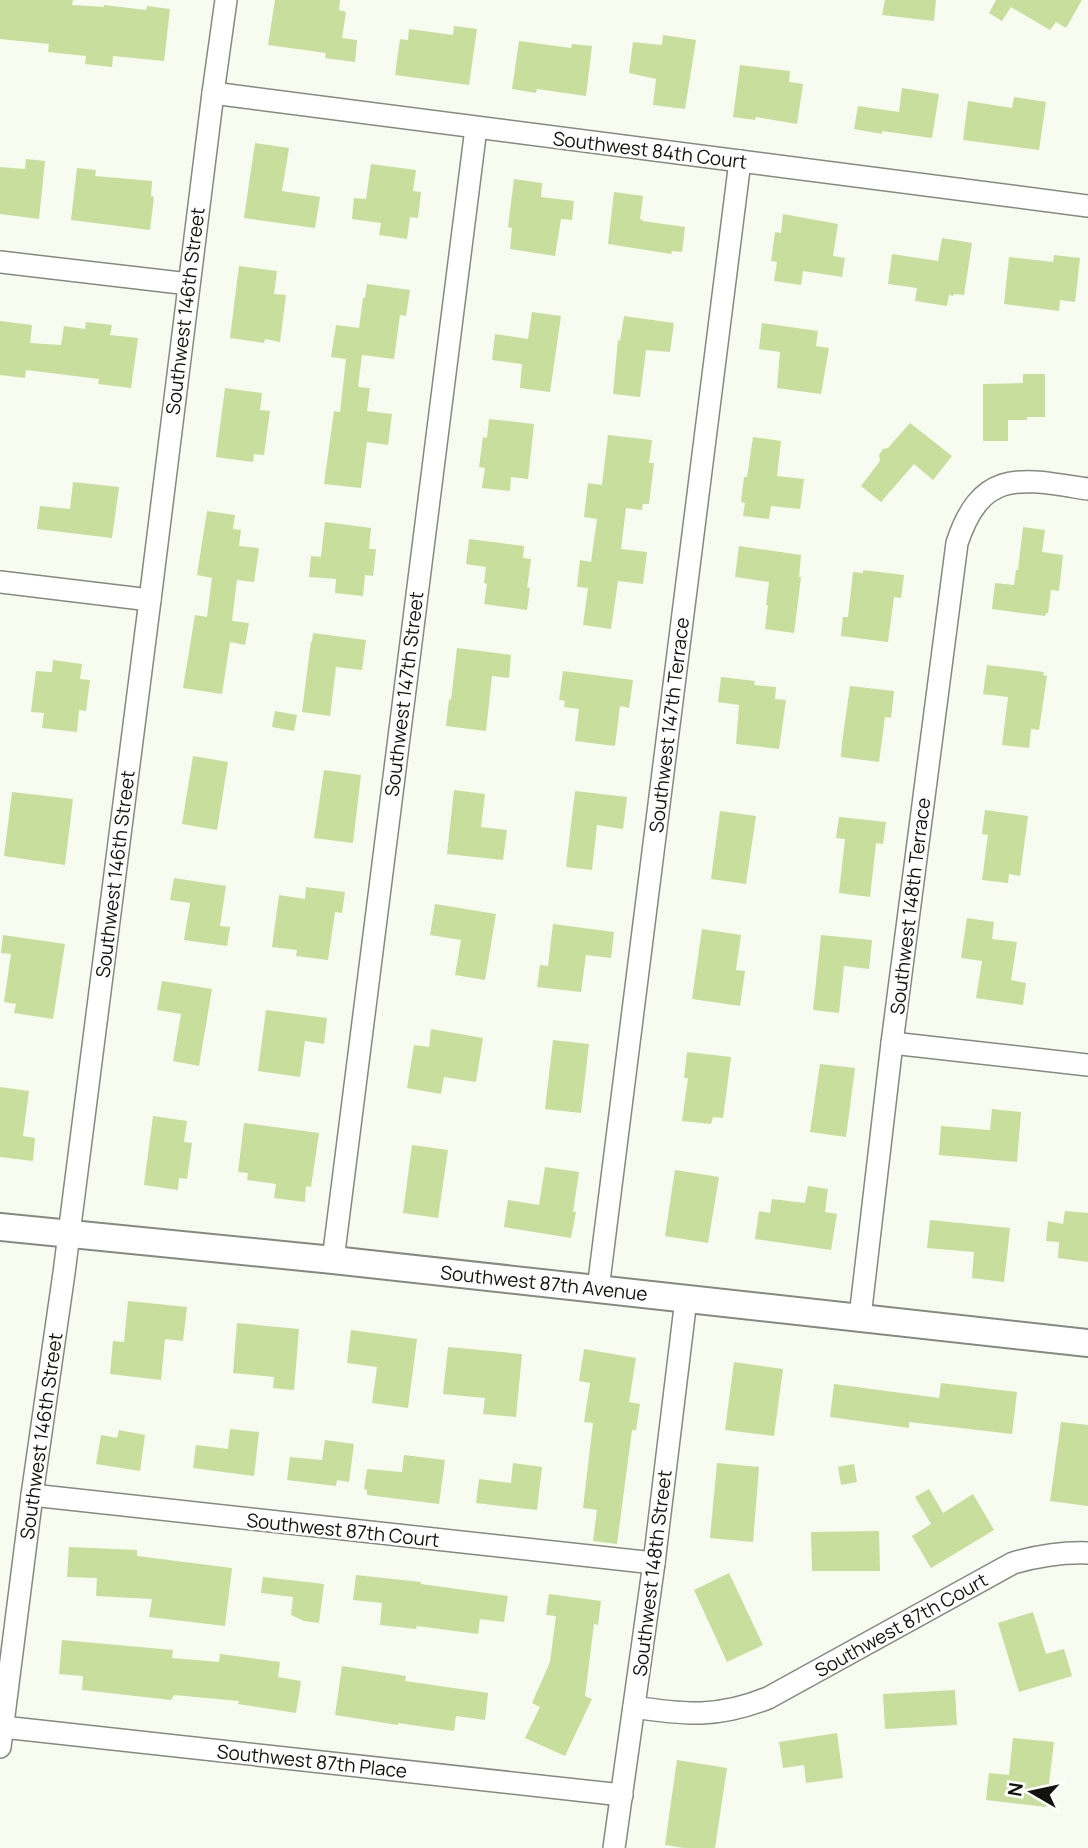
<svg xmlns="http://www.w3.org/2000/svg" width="1088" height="1848" viewBox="0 0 1088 1848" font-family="Manrope,sans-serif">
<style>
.building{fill:#c7de9c}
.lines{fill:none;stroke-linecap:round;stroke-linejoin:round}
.minor-casing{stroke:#85897f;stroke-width:24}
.tertiary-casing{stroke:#85897f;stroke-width:30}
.minor{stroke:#fff;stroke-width:21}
.tertiary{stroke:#fff;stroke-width:26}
.labels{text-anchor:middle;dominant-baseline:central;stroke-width:5;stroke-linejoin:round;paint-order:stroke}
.street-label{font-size:19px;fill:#12130f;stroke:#fff}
</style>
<rect width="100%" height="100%" fill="#f8fcf0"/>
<!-- building -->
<g class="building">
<polygon points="0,0 73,0 72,5 104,7 104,5 146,10 147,6 170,9 164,61 113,56 112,67 85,64 86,56 48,52 49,44 0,39"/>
<polygon points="275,0 340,0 339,10 346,12 342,38 357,40 355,62 325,58 326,53 268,45"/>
<polygon points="885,0 936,0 934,21 882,15"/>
<polygon points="996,0 1082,0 1066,28 1056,22 1050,30 1011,7 1002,21 989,13"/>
<polygon points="454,26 477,29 469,85 395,75 400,39 408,40 409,29 453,35"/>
<polygon points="663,35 696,40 685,109 653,105 656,79 629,73 633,42 662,45"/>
<polygon points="519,41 571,48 572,44 592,46 586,96 537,89 536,93 512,89"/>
<polygon points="740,65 790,71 789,82 803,84 797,124 756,117 755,120 733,117"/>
<polygon points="902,88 939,94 932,138 882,131 882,134 854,129 858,106 899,112"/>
<polygon points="1014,97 1046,102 1039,150 963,140 968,101 1012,108"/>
<polygon points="255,143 289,148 282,191 320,197 315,228 244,218"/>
<polygon points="26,159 45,161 39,219 0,214 0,167 25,169"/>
<polygon points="371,164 416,170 413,191 421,192 418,218 410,217 407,239 379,235 381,223 352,219 354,198 366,199"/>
<polygon points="77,168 96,170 95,176 152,181 151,196 154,197 150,230 71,220"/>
<polygon points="514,179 542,183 541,197 574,201 572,220 561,219 555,256 510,249 512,228 508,227"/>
<polygon points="614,192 643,196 640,219 643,220 643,221 685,227 682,252 672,251 671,254 608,244"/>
<polygon points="783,214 838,224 833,256 845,258 842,277 803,271 801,285 774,281 777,262 771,261 775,232 781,233"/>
<polygon points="942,238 972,243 964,295 954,294 953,296 949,295 947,306 915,301 917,288 888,284 892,254 938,261"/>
<polygon points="1054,255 1080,258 1075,302 1060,300 1059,311 1004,304 1009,257 1053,262"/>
<polygon points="239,266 277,271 274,294 286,295 280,342 265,339 264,343 230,338"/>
<polygon points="367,284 410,290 406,316 400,315 394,359 362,355 358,387 370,388 367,411 392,414 388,445 367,442 361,488 324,484 334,411 340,412 346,359 331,357 336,325 359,328 363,298 365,298"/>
<polygon points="532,312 561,316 550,392 520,388 522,364 492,360 495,334 528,339"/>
<polygon points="624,316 674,323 670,352 646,350 640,397 613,394 618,340 620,341"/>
<polygon points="0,321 32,325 30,343 61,345 64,326 85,329 86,322 112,325 110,335 138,338 131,388 98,384 99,379 26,370 25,378 0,375"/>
<polygon points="762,323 818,331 816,346 829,348 821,394 777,388 780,352 759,349"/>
<polygon points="1023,374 1045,374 1045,417 1027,417 1027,420 1008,420 1008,441 983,441 983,384 1023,383"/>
<polygon points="225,388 262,393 260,410 270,411 264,455 254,454 253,462 216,457"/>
<polygon points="489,419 534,424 528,479 511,477 510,491 482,488 485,468 479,467 483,437 487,438"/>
<polygon points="910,423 952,456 933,480 914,464 881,502 861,486 880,461 879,455 883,449 888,448"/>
<polygon points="608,435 652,440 649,463 654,463 649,504 643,504 642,510 626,508 621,549 647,552 643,584 618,581 611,629 583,625 588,588 577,587 580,560 591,562 597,519 584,517 588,483 602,485"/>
<polygon points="753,437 781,441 777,476 804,479 800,509 771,506 769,519 743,516 745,503 741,502 744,477 747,477"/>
<polygon points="73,482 119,487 112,538 37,529 40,506 70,509"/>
<polygon points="207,511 235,515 233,529 241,530 239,546 259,548 254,582 237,580 232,621 249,623 245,645 230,642 222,694 183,688 195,615 207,617 212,578 197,575"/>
<polygon points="325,522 371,528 369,549 376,549 373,576 365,575 363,596 335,593 336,579 309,577 311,556 321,557"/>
<polygon points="1023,527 1045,530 1042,552 1063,555 1059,591 1051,590 1048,613 1046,613 1045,616 992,609 995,583 1014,585 1016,570 1018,570"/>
<polygon points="469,539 524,546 523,558 531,559 527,588 530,588 527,610 484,604 487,584 484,583 486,567 466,564"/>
<polygon points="739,546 801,555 799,577 801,577 794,633 765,629 768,605 766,605 769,582 735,577"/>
<polygon points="863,570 904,575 901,598 894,597 888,642 841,636 843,617 848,617 853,572 863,573"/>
<polygon points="313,633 366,640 362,670 336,667 330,716 302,712 311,641 312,642"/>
<polygon points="457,648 511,655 509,678 492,676 486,731 446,726 449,699 451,700"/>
<polygon points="53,660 82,664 80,679 90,680 86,711 79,710 77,732 42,728 44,713 31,712 36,671 52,672"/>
<polygon points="987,665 1044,672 1043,675 1047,676 1039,730 1031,729 1029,748 1002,745 1008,697 983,694"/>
<polygon points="563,671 633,680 629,708 620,706 615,746 575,741 579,709 564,707 565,701 559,700"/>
<polygon points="721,677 755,681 754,685 776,687 775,699 786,700 779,749 736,744 739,705 718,702"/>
<polygon points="850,686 894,691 891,718 885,717 879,762 841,757 842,743"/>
<polygon points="275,711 297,715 294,731 272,727"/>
<polygon points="193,756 228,762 217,830 182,824"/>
<polygon points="324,770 361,775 353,843 314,838"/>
<polygon points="454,790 485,794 481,827 507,830 503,860 447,854"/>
<polygon points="575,791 627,797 623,829 597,825 592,870 566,867"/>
<polygon points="12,792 73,799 65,865 4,856"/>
<polygon points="985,810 1028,816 1020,876 1009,874 1008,883 982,880 988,835 982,834"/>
<polygon points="720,811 756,816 746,884 711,879"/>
<polygon points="839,817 886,822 883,844 876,843 870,897 839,893 845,839 836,838"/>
<polygon points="174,878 226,886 220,926 230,927 227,946 184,940 190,903 170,900"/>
<polygon points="306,887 345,892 342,913 335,912 328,960 296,956 297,950 272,947 279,895 305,899"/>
<polygon points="435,904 496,914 485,980 455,975 461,940 430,935"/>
<polygon points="967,918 994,922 992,939 1017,942 1011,980 1026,983 1023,1005 976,998 982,961 961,958"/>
<polygon points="553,924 614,932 611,958 586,955 581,992 537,987 540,965 548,966"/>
<polygon points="702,929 741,935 736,970 745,971 740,1006 692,999"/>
<polygon points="3,935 65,944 53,1019 14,1013 16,1004 4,1002 11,954 1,953"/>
<polygon points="821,935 872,940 869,969 844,966 839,1013 813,1010"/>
<polygon points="162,981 212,989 199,1066 173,1061 181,1014 157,1010"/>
<polygon points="266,1010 327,1018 324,1044 305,1041 300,1077 258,1071"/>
<polygon points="431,1029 483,1038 476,1082 444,1077 441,1094 407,1088 414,1045 429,1047"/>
<polygon points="553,1040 589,1044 581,1113 545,1109"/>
<polygon points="687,1052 731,1057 723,1118 713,1117 711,1124 682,1121 688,1078 684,1078"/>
<polygon points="820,1064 855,1068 846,1137 810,1132"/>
<polygon points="0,1087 29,1091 23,1136 35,1138 33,1161 0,1157"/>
<polygon points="992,1109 1021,1112 1017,1162 939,1155 941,1126 990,1130"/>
<polygon points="153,1116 187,1121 184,1142 192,1143 187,1179 179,1178 178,1190 144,1185"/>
<polygon points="244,1123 319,1133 311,1187 306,1186 305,1202 274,1198 276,1184 247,1180 248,1173 238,1172"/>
<polygon points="412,1145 448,1150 438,1218 403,1213"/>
<polygon points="545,1167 579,1172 573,1212 576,1212 571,1238 504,1227 508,1200 539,1205"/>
<polygon points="675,1170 719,1177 708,1243 665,1236"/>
<polygon points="808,1186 828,1189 825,1212 837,1214 831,1250 755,1239 759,1211 770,1213 772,1199 805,1203"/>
<polygon points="1065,1211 1088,1213 1088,1262 1058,1258 1059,1242 1046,1241 1048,1221 1063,1224"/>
<polygon points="930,1220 1010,1228 1004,1282 972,1278 974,1252 927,1248"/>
<polygon points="128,1301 187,1307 183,1341 165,1339 161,1380 110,1374 113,1341 124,1342"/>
<polygon points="237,1323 299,1329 294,1390 273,1388 274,1377 233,1373"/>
<polygon points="351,1330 417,1339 408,1408 372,1403 377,1367 347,1363"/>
<polygon points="448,1347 522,1354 516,1417 483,1414 485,1398 443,1394"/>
<polygon points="584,1349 636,1358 629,1402 640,1404 636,1430 632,1430 617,1544 593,1541 597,1510 583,1508 593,1423 584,1422 590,1383 579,1381"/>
<polygon points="734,1362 783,1369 774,1436 725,1430"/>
<polygon points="941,1383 1017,1392 1012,1434 909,1422 909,1428 830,1417 834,1384 939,1398"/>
<polygon points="1061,1422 1088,1425 1088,1506 1050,1501"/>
<polygon points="230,1429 259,1432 254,1476 193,1468 196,1445 228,1449"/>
<polygon points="119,1430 145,1435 140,1471 96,1464 101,1435 117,1438"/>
<polygon points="325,1440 354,1444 349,1482 337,1480 336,1486 287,1480 290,1457 322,1460"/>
<polygon points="404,1455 445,1460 439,1504 367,1495 367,1490 364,1489 367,1469 402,1472"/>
<polygon points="513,1463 542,1467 537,1510 476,1503 479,1479 511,1483"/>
<polygon points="717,1463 759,1467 753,1542 710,1538"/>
<polygon points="854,1464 857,1482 841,1485 838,1467"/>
<polygon points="929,1489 943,1513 973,1494 994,1530 931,1568 912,1536 931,1524 915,1497"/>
<polygon points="879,1531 880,1571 812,1571 811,1532"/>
<polygon points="69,1547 137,1550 137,1556 232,1568 225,1626 149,1617 152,1599 96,1596 97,1578 67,1577"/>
<polygon points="729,1573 763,1645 727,1662 694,1590"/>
<polygon points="356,1575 421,1582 421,1584 508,1596 504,1622 480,1619 478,1634 417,1626 416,1629 380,1625 382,1603 353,1600"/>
<polygon points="263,1577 324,1584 319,1623 304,1621 291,1615 293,1597 261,1593"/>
<polygon points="549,1594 601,1601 598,1625 594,1624 585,1696 592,1699 565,1756 525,1738 540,1707 532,1703 550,1662 556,1616 546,1615"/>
<polygon points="1033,1612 1046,1654 1064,1649 1072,1676 1019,1692 998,1623"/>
<polygon points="62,1640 173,1650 172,1658 219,1662 220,1654 280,1662 278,1677 301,1681 296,1713 238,1704 239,1701 174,1695 171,1700 82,1690 83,1676 59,1674"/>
<polygon points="342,1666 406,1676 405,1681 488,1693 485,1720 456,1716 454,1731 398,1723 398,1725 335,1715"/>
<polygon points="955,1690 957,1725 885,1729 883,1694"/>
<polygon points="837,1733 843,1778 806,1783 804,1765 783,1768 779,1742"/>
<polygon points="1013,1738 1054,1742 1046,1807 986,1800 989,1773 1009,1775"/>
<polygon points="677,1760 727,1768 715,1848 684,1848 665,1845"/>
</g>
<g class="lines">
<!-- minor casing -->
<g class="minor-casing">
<g id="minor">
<polyline points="213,93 1088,206"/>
<polyline points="0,262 189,284"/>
<polyline points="0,582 150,600"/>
<polyline points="892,1043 1088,1065"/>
<polyline points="333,1260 476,128"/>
<polyline points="598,1289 740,161"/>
<path d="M860,1317L892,1043L957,543C982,467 1022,479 1088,489"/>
<polyline points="32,1495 654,1563"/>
<path d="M634,1707C686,1715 718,1718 768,1698L1013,1563C1038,1556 1062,1552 1088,1553"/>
<polyline points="3,1727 622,1795"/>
<polyline points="0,1747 32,1495 64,1273 150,600 213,93 226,0"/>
<polyline points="614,1848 654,1563 686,1299"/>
</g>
</g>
<!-- tertiary casing -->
<g class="tertiary-casing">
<polyline id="tertiary" points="0,1227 333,1260 1088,1343"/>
</g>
<!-- minor -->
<use href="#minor" class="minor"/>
<!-- tertiary -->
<use href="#tertiary" class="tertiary"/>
</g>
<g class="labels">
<!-- street labels -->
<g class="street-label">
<text transform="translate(650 150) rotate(7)">Southwest 84th Court</text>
<text transform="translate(185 311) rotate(-83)">Southwest 146th Street</text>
<text transform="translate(404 694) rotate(-83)">Southwest 147th Street</text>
<text transform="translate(669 725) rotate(-83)">Southwest 147th Terrace</text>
<text transform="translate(115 874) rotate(-83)">Southwest 146th Street</text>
<text transform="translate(910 906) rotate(-83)">Southwest 148th Terrace</text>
<text transform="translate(544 1283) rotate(6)">Southwest 87th Avenue</text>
<text transform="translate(41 1436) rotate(-82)">Southwest 146th Street</text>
<text transform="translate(343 1530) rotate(6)">Southwest 87th Court</text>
<text transform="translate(652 1573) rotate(-83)">Southwest 148th Street</text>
<text transform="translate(901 1625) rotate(-29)">Southwest 87th Court</text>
<text transform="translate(312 1761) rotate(6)">Southwest 87th Place</text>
</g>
</g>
<!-- north arrow -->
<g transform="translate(1032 1792) rotate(279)" stroke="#ffffff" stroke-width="5" paint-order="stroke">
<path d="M0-5L12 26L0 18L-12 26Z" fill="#12130f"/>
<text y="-10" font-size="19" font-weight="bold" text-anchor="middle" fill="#12130f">N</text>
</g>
</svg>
